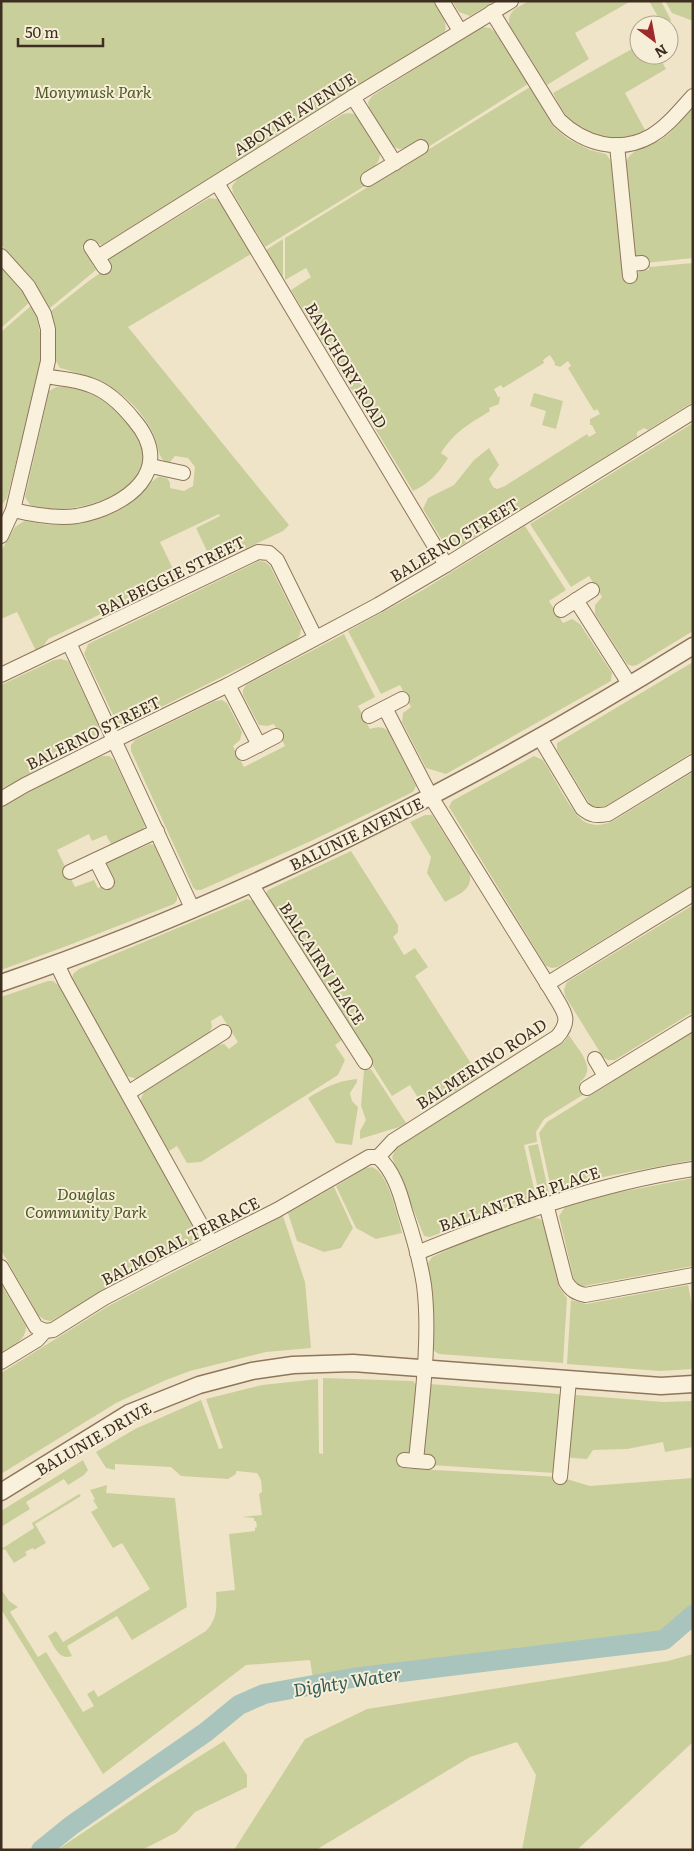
<svg xmlns="http://www.w3.org/2000/svg" width="694" height="1851" viewBox="0 0 694 1851" font-family="Literata,serif">
<style>
.green{fill:#c9cf9b}
.lines{fill:none;stroke-linecap:round;stroke-linejoin:round}
.river{stroke:#a9c4bc;stroke-width:20}
.minor-casing{stroke:#8d765c;stroke-width:16}
.tertiary-casing{stroke:#8d765c;stroke-width:19}
.minor{stroke:#faf1dc;stroke-width:14}
.tertiary{stroke:#faf1dc;stroke-width:16}
.labels{text-anchor:middle;dominant-baseline:central;stroke-width:4;stroke-linejoin:round;paint-order:stroke}
.park-label{font-size:16px;font-style:italic;fill:#4d5a26;stroke:#f7eed8}
.street-label{font-size:16px;fill:#3d2e20;stroke:#f7eed8}
.water-label{font-size:18px;font-style:italic;fill:#2f5d5a;stroke:#f7eed8}
</style>
<rect width="100%" height="100%" fill="#f0e4c8"/>
<!-- green -->
<g class="green">
<path d="M1,1H433C439,11 448,20 445,32L102,245L99,244L95,240L82,247L96,270L50,308L34,281L1,245Z"/>
<polygon points="452,1 495,1 470,16 459,12"/>
<path d="M529,1H631L575,33L589,59L547,85L509,24C508,10 518,7 529,1Z"/>
<polygon points="649,1 661,1 671,20 668,25 652,25 660,20"/>
<polygon points="665,1 693,1 693,21 672,13"/>
<polygon points="481,27 490,28 495,32 528,84 425,149 419,140 406,148 399,149 392,146 369,108 368,102 372,96"/>
<path d="M639,45V55H658L666,69L625,93L645,130C640,132 635,136 630,137C609,141 582,133 567,117C562,110 557,101 553,93Z"/>
<path d="M530,87L554,127L568,139L590,150L606,154L611,161L623,280L637,278V274L640,271L649,270V267L693,263V402L648,430L644,428L637,432V437L459,547L445,545L423,509L428,498L454,485L474,460L489,448L499,465L489,479L493,487L497,489L505,486L587,434L589,437L596,433L592,425H590V419L600,414L597,409L594,411L568,368L571,366L568,361L560,367L554,365L555,363L550,355L543,360L544,363L503,388L501,385L494,389L498,397H500L499,404L489,408L490,411C469,424 454,432 441,453L448,458C438,474 430,483 413,491L291,290L311,277L306,268L285,280V238Z"/>
<path d="M693,108V258L645,263L635,255L626,162C631,148 650,147 662,139C674,131 683,119 693,108Z"/>
<path d="M349,113L357,115L380,153C380,165 372,168 362,174L368,184L265,247L233,193L232,186L238,178L343,114Z"/>
<path d="M209,198L217,199L221,203L251,254L128,327L289,525L283,531L213,564L196,528L220,516L219,514L160,542L179,581L171,585H162L48,639L42,648L36,651L17,612L1,619V551L15,527L24,521C34,522 45,525 55,525C79,525 108,519 128,505C135,500 154,477 159,477C161,476 164,478 167,478L170,483V488L184,491L193,486L195,467L188,458L175,456L170,462H165C156,454 158,441 152,431C131,392 100,379 60,368L56,361V329L51,311L90,280L111,266L109,259Z"/>
<polygon points="283,239 283,278 266,250"/>
<polygon points="1,267 23,292 30,302 1,328"/>
<polygon points="32,305 37,319 40,333 41,363 7,498 1,506 1,332"/>
<path d="M67,386C75,388 85,390 92,394C112,404 144,433 143,457C143,491 91,507 64,509C52,510 41,508 30,505L25,497L49,391L56,387Z"/>
<polygon points="534,393 563,401 556,429 542,425 546,411 530,406"/>
<polygon points="693,423 693,631 637,665 632,666 627,664 595,614 595,605 602,597 589,576 571,587 530,524"/>
<polygon points="525,526 566,590 549,601 563,623 572,619 580,624 612,673 611,681 446,774 426,768 402,722 403,713 411,707 400,685 381,694 348,631 423,590"/>
<polygon points="259,561 265,562 270,566 301,628 300,635 296,640 127,724 122,724 116,721 84,654 88,644"/>
<path d="M344,634L375,697L358,706L370,729C377,727 382,726 388,731L416,786L413,792L311,841L201,890H196L193,887L131,751V745L135,740L215,701L222,700L227,703L242,732L240,740L233,746L244,767L285,746L274,724L267,726L259,725L243,695V690L246,685Z"/>
<polygon points="61,659 68,661 99,726 99,733 96,738 1,789 1,685 54,660"/>
<polygon points="693,662 693,752 604,807 598,808 591,806 557,750 557,743"/>
<polygon points="102,756 109,756 114,760 145,826 143,829 111,844 106,835 92,841 89,834 57,850 75,887 94,880 98,888 112,881 104,864 150,844 154,845 177,895 177,900 174,904 64,947 1,970 1,808 66,772"/>
<path d="M534,756L543,760C552,774 569,808 581,819C590,827 603,826 613,821L693,772V885L558,967L552,968L546,966L449,807L452,801Z"/>
<path d="M425,815H432L434,818L470,875C472,891 457,895 445,902L427,873L431,857L410,822Z"/>
<polygon points="351,851 398,925 398,932 393,937 404,955 415,948 428,967 415,976 479,1076 436,1104 432,1098 422,1104 410,1085 392,1096 267,900 265,895 268,890"/>
<polygon points="247,899 253,901 342,1040 335,1045 345,1060 338,1075 201,1162 187,1163 177,1146 169,1151 141,1103 141,1098 144,1092 218,1045 224,1044 229,1049 238,1042 221,1015 211,1021 212,1027 209,1033 137,1079 127,1076 72,980 73,974 79,969"/>
<polygon points="693,905 693,1012 615,1060 608,1060 603,1057 565,996 564,989 567,982"/>
<polygon points="48,981 53,981 63,989 199,1234 196,1242 181,1249 182,1252 102,1292 51,1321 45,1320 39,1316 1,1250 1,997"/>
<polygon points="693,1032 693,1160 603,1177 552,1193 539,1133 547,1122"/>
<path d="M569,1035C578,1050 598,1068 580,1082L586,1093L544,1119L536,1132L537,1142L524,1145L536,1197L483,1216L430,1237L424,1236L392,1157L396,1148L564,1042Z"/>
<polygon points="371,1069 406,1123 399,1127 360,1139 360,1131 366,1120 361,1106 364,1070"/>
<path d="M357,1079V1082L350,1093L352,1101L358,1107L352,1145L336,1143L308,1098C326,1087 336,1081 357,1079Z"/>
<polygon points="538,1144 549,1194 540,1197 528,1146"/>
<path d="M372,1167C388,1172 398,1217 402,1233L376,1239L356,1228L336,1186L366,1168Z"/>
<polygon points="693,1178 693,1266 584,1286 578,1285 574,1280 559,1216 565,1207 605,1195"/>
<polygon points="334,1187 353,1228 341,1248 324,1252 297,1241 288,1213"/>
<polygon points="283,1216 305,1282 311,1348 266,1352 190,1371 166,1380 116,1403 1,1474 1,1373 110,1305"/>
<polygon points="533,1217 540,1219 545,1224 559,1287 567,1298 563,1363 439,1354 434,1351 432,1345 434,1321 428,1263 432,1257 482,1234"/>
<path d="M1,1284L26,1326C26,1341 13,1345 1,1352Z"/>
<polygon points="688,1285 693,1311 693,1369 660,1371 567,1364 571,1300 586,1304"/>
<path d="M323,1378L413,1381L416,1385L410,1452L407,1454H402L400,1468L560,1477L590,1486L693,1478V1615L664,1640L352,1678L314,1685L310,1660L246,1665L103,1774L1,1609V1589L9,1601L18,1607L10,1612L38,1657L46,1652L83,1712L94,1706L87,1694L94,1690L98,1697L206,1631C217,1619 217,1608 216,1592L235,1590L229,1534L255,1531V1528L257,1527L256,1521H254V1518L242,1517L262,1515L259,1494L262,1492L261,1480L257,1473L236,1471V1474L228,1479L181,1476L171,1467L115,1464V1470L106,1468L96,1452L135,1429L201,1400L219,1449L223,1448L206,1399L262,1385L318,1379L319,1453L323,1454Z"/>
<polygon points="430,1384 559,1394 561,1398 554,1473 431,1465 431,1458 422,1454"/>
<polygon points="576,1395 663,1402 693,1401 693,1447 665,1452 663,1442 627,1449 593,1450 587,1459 571,1458 569,1455 574,1398"/>
<polygon points="83,1460 88,1470 84,1475 68,1485 64,1479 26,1502 30,1509 1,1527 1,1511"/>
<path d="M107,1485L106,1493L175,1498L187,1607L132,1640L117,1616L67,1646L72,1656C59,1661 54,1646 48,1636L56,1631L63,1642L150,1589L122,1543L113,1548L91,1512L98,1508L93,1500L95,1499L90,1490Z"/>
<polygon points="79,1494 81,1496 35,1524 46,1543 34,1550 33,1548 25,1552 27,1555 14,1563 5,1549 1,1551 1,1545 3,1548 34,1528 32,1523"/>
<polygon points="693,1654 693,1742 577,1850 522,1850 536,1775 517,1742 470,1757 316,1850 234,1850 305,1739 367,1709 668,1661"/>
<polygon points="224,1741 247,1775 247,1787 195,1812 177,1832 142,1850 57,1850 157,1783"/>
</g>
<g class="lines">
<!-- river -->
<polyline class="river" points="41,1850 72,1825 206,1732 239,1705 264,1694 352,1678 664,1640 693,1615"/>
<!-- minor casing -->
<g class="minor-casing">
<g id="minor">
<polyline points="442,1 460,31"/>
<path d="M492,12L559,120C584,144 619,154 651,136C668,126 680,110 693,96"/>
<polyline points="353,97 395,163"/>
<polyline points="617,145 630,276"/>
<polyline points="368,179 421,147"/>
<polyline points="217,183 446,565"/>
<polyline points="91,247 104,267"/>
<polyline points="1,256 28,286 44,314 48,329 48,361 13,510 1,536"/>
<polyline points="98,257 353,97 511,1"/>
<polyline points="629,264 642,263"/>
<polyline points="151,466 183,473"/>
<path d="M13,510C34,515 56,519 77,516C127,507 177,470 134,420C122,405 108,391 90,385C75,379 60,379 45,376"/>
<polyline points="576,600 630,685"/>
<polyline points="561,610 592,590"/>
<polyline points="69,643 193,910"/>
<polyline points="1,675 258,552 269,553 277,560 315,637"/>
<polyline points="228,685 259,745"/>
<path d="M385,708L431,797L553,993C563,1011 573,1019 557,1037L393,1141L378,1157C393,1170 400,1192 405,1211C413,1235 420,1260 424,1285C431,1339 421,1406 416,1461"/>
<polyline points="369,716 402,699"/>
<path d="M540,738L582,808C591,816 597,816 608,814L693,762"/>
<polyline points="243,753 276,736"/>
<polyline points="1,799 25,785 115,740 228,685 378,605 446,565 693,412"/>
<polyline points="96,860 107,882"/>
<polyline points="70,872 157,831"/>
<polyline points="251,884 365,1062"/>
<polyline points="57,964 65,981 211,1243"/>
<polyline points="547,984 693,894"/>
<polyline points="595,1059 605,1076"/>
<polyline points="587,1088 693,1023"/>
<polyline points="128,1093 224,1032"/>
<path d="M546,1204L566,1282C571,1290 576,1293 585,1295L693,1275"/>
<path d="M417,1253C507,1216 597,1184 693,1169"/>
<polyline points="1,1267 36,1327 45,1331"/>
<polyline points="1,1362 37,1340 45,1331 53,1330 104,1298 167,1265 277,1210 369,1157 378,1157"/>
<polyline points="404,1460 428,1462"/>
<polyline points="560,1477 569,1380"/>
</g>
</g>
<!-- tertiary casing -->
<g class="tertiary-casing">
<g id="tertiary">
<path d="M1,983C245,900 474,782 693,646"/>
<polyline points="1,1492 129,1413 199,1385 252,1371 293,1365 353,1363 661,1386 693,1384"/>
</g>
</g>
<!-- minor -->
<use href="#minor" class="minor"/>
<!-- tertiary -->
<use href="#tertiary" class="tertiary"/>
</g>
<g class="labels">
<!-- park labels -->
<g class="park-label">
<text x="93" y="91">Monymusk Park</text>
<text x="86" y="1193">Douglas<tspan x="86" dy="18">Community Park</tspan></text>
</g>
<!-- street labels -->
<g class="street-label">
<text transform="translate(294 113) rotate(-32)">ABOYNE AVENUE</text>
<text transform="translate(347 365) rotate(59)">BANCHORY ROAD</text>
<text transform="translate(454 539) rotate(-31)">BALERNO STREET</text>
<text transform="translate(171 575) rotate(-26)">BALBEGGIE STREET</text>
<text transform="translate(93 732) rotate(-26)">BALERNO STREET</text>
<text transform="translate(356 833) rotate(-26)">BALUNIE AVENUE</text>
<text transform="translate(323 963) rotate(57)">BALCAIRN PLACE</text>
<text transform="translate(481 1063) rotate(-33)">BALMERINO ROAD</text>
<text transform="translate(519 1198) rotate(-19)">BALLANTRAE PLACE</text>
<text transform="translate(180 1240) rotate(-27)">BALMORAL TERRACE</text>
<text transform="translate(93 1438) rotate(-30)">BALUNIE DRIVE</text>
</g>
<!-- water labels -->
<g class="water-label">
<text transform="translate(347 1681) rotate(-9)">Dighty Water</text>
</g>
</g>
<!-- border -->
<rect width="694" height="1851" fill="none" stroke="#3d2e20" stroke-width="5"/>
<!-- north arrow -->
<g transform="translate(654 40) rotate(148)"><circle r="24" fill="#f7eed8" stroke="#ada18e"/>
<path d="M0-4L9 19L0 12L-9 19Z" fill="#9e2a2b"/>
<text y="-8" font-size="14" font-weight="bold" text-anchor="middle" fill="#3d2e20">N</text>
</g>
<!-- scale -->
<path d="M18 38v8h85v-8" fill="none" stroke="#3d2e20" stroke-width="2.5"/>
<text x="25" y="38" font-size="15" fill="#3d2e20" stroke="#f7eed8" stroke-width="4" paint-order="stroke">50 m</text>
</svg>
